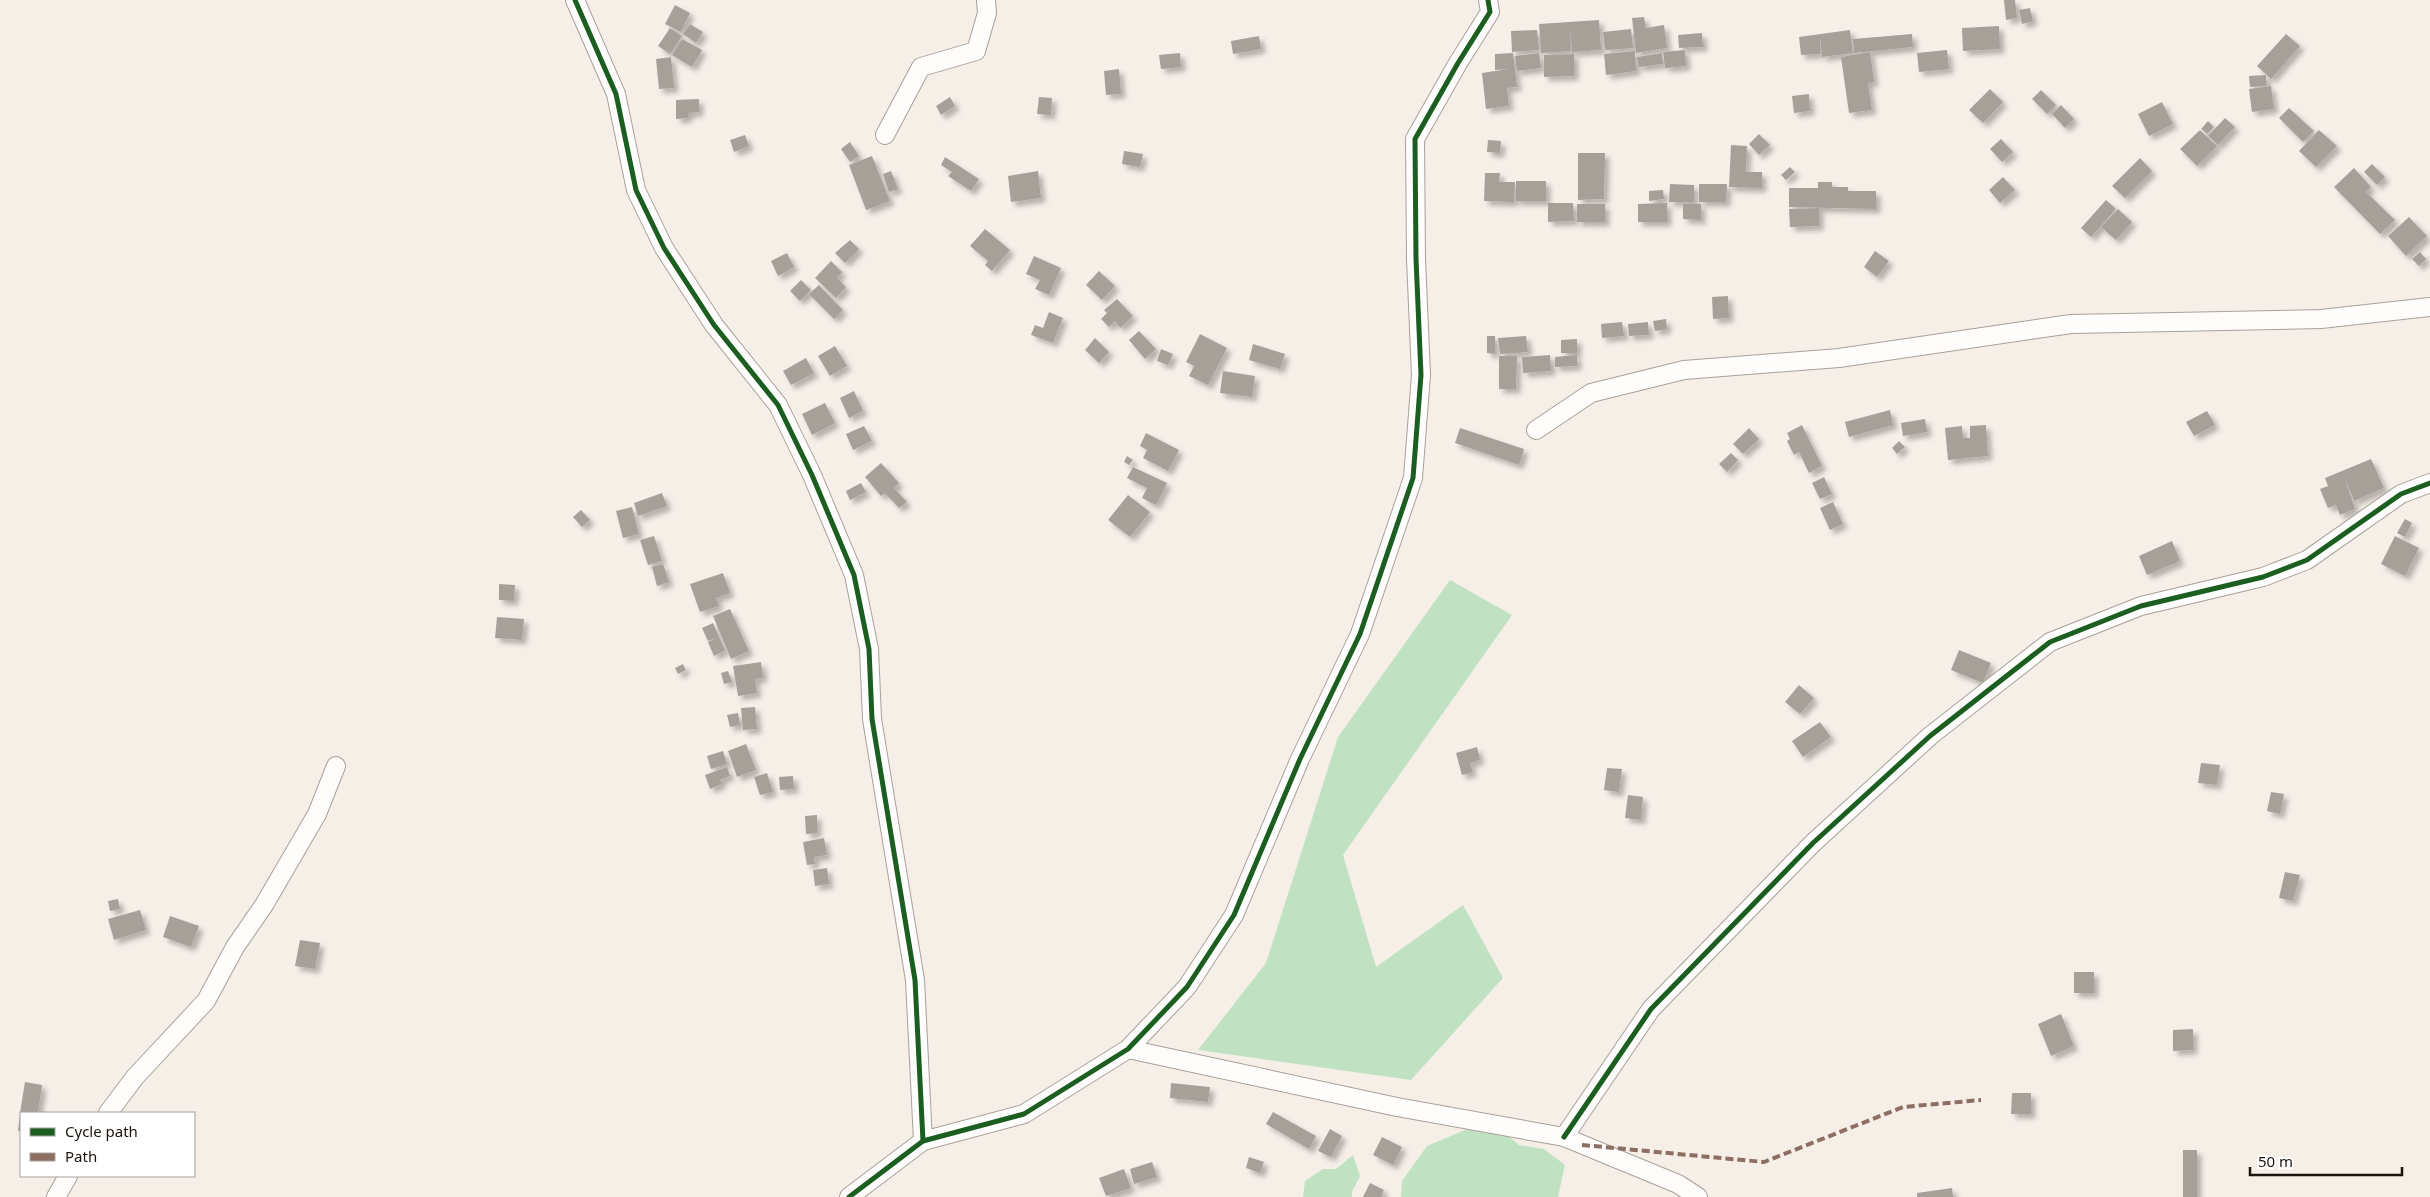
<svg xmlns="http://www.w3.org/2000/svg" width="2430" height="1197" viewBox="0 0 2430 1197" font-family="'Noto Sans',sans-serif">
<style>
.green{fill:#c0e2c2}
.building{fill:#a7a099;filter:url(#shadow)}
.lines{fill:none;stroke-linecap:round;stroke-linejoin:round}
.street-casing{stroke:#a8a19a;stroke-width:20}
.street{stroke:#fefdfc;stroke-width:18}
.quiet{stroke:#8d6e63;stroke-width:4;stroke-dasharray:8 4;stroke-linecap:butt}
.cycleway-casing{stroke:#fff;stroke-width:8}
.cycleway{stroke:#1b5e20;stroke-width:5}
</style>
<defs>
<filter id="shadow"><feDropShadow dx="4.5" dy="4.5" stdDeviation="2.5" flood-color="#0004"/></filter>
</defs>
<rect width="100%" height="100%" fill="#f6efe8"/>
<!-- green -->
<g class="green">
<polygon points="1450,580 1512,615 1343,855 1376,967 1463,905 1503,978 1411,1080 1198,1050 1266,963 1338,737"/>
<polygon points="1499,1128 1519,1145 1544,1149 1565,1165 1558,1197 1401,1197 1402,1181 1427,1146 1465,1130"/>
<polygon points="1353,1155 1360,1176 1352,1192 1352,1197 1303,1197 1305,1181 1323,1169 1336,1169"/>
</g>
<!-- building -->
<g class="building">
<polygon points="2004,0 2015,0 2017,18 2006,20"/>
<polygon points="675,5 690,13 681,32 665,24"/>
<polygon points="2030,8 2033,21 2022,24 2019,10"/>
<polygon points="1644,17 1646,28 1664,25 1667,48 1636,53 1632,18"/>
<polygon points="1599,20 1601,50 1572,52 1570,26 1571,51 1541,53 1539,24"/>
<polygon points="690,24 703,32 696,43 683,34"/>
<polygon points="1999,26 2000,49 1963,51 1962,28"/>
<polygon points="670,28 682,36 670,54 658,46"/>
<polygon points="1631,29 1633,48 1605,50 1603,32"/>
<polygon points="1537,30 1539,50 1512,52 1511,31"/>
<polygon points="1850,30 1853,53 1822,57 1820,38 1820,54 1801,55 1799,37"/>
<polygon points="1702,33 1703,47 1679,48 1678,35"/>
<polygon points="1912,34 1913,47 1854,53 1853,39"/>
<polygon points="2286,34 2300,46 2271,79 2257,66"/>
<polygon points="1259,36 1261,49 1233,54 1231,41"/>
<polygon points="682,39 702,50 692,67 672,55"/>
<polygon points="1685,50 1686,66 1665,68 1663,52"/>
<polygon points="1947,50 1949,69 1919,72 1917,53"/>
<polygon points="1635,51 1636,71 1606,75 1604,54"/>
<polygon points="1870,52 1874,82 1868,83 1872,110 1849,113 1841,57"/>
<polygon points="1180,53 1181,67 1161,69 1159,55"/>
<polygon points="1513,53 1517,87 1507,88 1509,106 1486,109 1482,73 1509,69 1495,70 1495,54"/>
<polygon points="1539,53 1541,68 1517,71 1515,56"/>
<polygon points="1662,53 1663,64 1639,67 1637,57"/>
<polygon points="1574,54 1574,76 1544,77 1544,55"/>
<polygon points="671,57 674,88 659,89 656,59"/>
<polygon points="1119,69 1121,94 1106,95 1104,71"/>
<polygon points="2266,75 2266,86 2250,87 2249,76"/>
<polygon points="2271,86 2274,109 2252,112 2249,89"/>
<polygon points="1990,89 2003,102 1983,123 1969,110"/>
<polygon points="2041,90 2056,105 2047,114 2032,99"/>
<polygon points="1809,94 1810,111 1794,113 1792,96"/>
<polygon points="950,97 955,106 941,115 936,106"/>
<polygon points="1039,97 1052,98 1051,115 1037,114"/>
<polygon points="699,99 699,112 688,113 688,118 676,119 676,100"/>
<polygon points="2162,102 2173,124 2149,136 2138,114"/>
<polygon points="2061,105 2074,119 2065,128 2052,114"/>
<polygon points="2289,108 2314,131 2303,142 2279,118"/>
<polygon points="2225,118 2235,127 2218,145 2208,136"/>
<polygon points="2208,121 2214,127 2207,134 2201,129"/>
<polygon points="2200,130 2217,146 2197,166 2180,149"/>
<polygon points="2319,130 2337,146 2316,167 2299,151"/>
<polygon points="1759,134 1770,145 1759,155 1749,144"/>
<polygon points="745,135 749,146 734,152 730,140"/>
<polygon points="2001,139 2013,152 2002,162 1990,149"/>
<polygon points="1488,140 1501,141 1500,153 1487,152"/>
<polygon points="850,142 859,156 850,162 841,149"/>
<polygon points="1731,145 1747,146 1746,172 1762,172 1762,188 1729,187"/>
<polygon points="1124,151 1143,154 1140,167 1122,164"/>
<polygon points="1578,153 1605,153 1604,199 1578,200"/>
<polygon points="872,156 890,201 866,210 849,165"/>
<polygon points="945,157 979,179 971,191 948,176 952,172 941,165"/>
<polygon points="2140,158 2152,171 2125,198 2112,186"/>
<polygon points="2372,164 2385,177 2377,185 2364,172"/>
<polygon points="1790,167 1795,172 1786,180 1781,175"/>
<polygon points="2354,168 2371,187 2366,192 2395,220 2380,234 2334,187"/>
<polygon points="891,171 898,189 889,192 883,174"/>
<polygon points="1038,171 1041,198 1011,202 1008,176"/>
<polygon points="1485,173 1500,173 1499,182 1515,182 1514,202 1484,201"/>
<polygon points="2003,177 2015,190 2000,203 1989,190"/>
<rect x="1516" y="181" width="30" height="20"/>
<polygon points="1818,182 1832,182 1832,187 1848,187 1848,191 1876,191 1876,209 1789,207 1789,188 1818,188"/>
<polygon points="1670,184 1694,185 1694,202 1669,202"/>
<polygon points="1699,184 1727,184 1726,202 1699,202"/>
<polygon points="1663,190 1664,199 1649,201 1649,191"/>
<polygon points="2106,200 2116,209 2091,237 2081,228"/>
<polygon points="1548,203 1573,203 1574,221 1548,222"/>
<polygon points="1667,203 1667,222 1638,222 1638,204"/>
<rect x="1577" y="204" width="28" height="18"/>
<polygon points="1683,204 1701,204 1701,220 1683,219"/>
<polygon points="1819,208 1819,226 1790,227 1789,209"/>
<polygon points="2118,209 2132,222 2116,240 2101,227"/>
<polygon points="2409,217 2427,236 2406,256 2388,236"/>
<polygon points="985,229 1010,250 992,271 985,265 988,261 970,246"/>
<polygon points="850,240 859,249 845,263 835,253"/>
<polygon points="1875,251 1889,261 1877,277 1864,267"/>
<polygon points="2420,252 2426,259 2419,266 2412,259"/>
<polygon points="787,253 794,267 778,276 771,261"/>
<polygon points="1034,256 1061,268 1049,295 1035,289 1040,280 1026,274"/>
<polygon points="831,261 842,272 837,278 846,287 836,298 815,278"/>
<polygon points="1099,271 1115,286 1102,300 1086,285"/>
<polygon points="801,280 811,290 800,301 790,291"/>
<polygon points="819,285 843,310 834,319 809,294"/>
<polygon points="1728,296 1729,318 1713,319 1712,297"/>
<polygon points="1117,299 1133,316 1120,328 1115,321 1109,327 1101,319 1107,313 1104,310"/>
<polygon points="1049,312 1063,318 1053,343 1031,335 1035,325 1043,328"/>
<polygon points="1666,319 1667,329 1655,331 1653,321"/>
<polygon points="1622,322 1624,336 1602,338 1601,324"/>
<polygon points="1648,322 1649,335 1629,336 1628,324"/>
<polygon points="1139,331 1156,349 1145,359 1129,340"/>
<polygon points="1200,334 1227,348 1208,385 1189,376 1194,366 1186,362"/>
<polygon points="1487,336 1495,336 1495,354 1487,353"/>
<polygon points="1526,336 1528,352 1500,354 1498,338"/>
<polygon points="1095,338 1109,352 1099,363 1085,350"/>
<polygon points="1577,339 1577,353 1561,353 1561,340"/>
<polygon points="1253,344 1285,354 1280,369 1249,360"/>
<polygon points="835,346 847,366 830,376 818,356"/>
<polygon points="1161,349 1173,354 1168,365 1157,361"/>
<polygon points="1550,355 1551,371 1523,373 1522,357"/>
<polygon points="1577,355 1577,366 1555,367 1555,357"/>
<polygon points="1499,356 1517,356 1516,389 1499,389"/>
<polygon points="806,358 814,373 791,385 783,371"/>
<polygon points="1223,371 1255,376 1252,397 1220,393"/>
<polygon points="854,391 863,411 849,418 840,398"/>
<polygon points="825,403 835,423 812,435 802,414"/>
<polygon points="1890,410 1893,425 1849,437 1845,422"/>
<polygon points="2207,411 2215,425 2194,436 2186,422"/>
<polygon points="1925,419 1927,432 1903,436 1901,423"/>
<polygon points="1802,425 1822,466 1809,473 1799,452 1794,455 1787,441 1790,439 1787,433"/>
<polygon points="1986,425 1988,456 1948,460 1945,428 1962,426 1963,438 1970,438 1970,426"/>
<polygon points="864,426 872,441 853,450 846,434"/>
<polygon points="1460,428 1524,449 1519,465 1455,443"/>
<polygon points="1749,428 1759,439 1743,454 1733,444"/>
<polygon points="1146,433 1179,450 1168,471 1143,458 1147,450 1140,446"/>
<polygon points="1899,441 1905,447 1897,454 1892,448"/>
<polygon points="1731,453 1738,460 1727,472 1719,464"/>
<polygon points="1127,456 1133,460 1129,465 1124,462"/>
<polygon points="2371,459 2384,488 2354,501 2344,476 2355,509 2340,515 2336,505 2328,508 2320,489 2328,486 2325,478"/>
<polygon points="881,463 899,483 894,488 907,502 899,508 885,493 881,496 865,477"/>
<polygon points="1133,467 1167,483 1156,505 1142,498 1147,488 1127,478"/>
<polygon points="1824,477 1832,494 1820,499 1812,483"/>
<polygon points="861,483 866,492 850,500 846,491"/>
<polygon points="662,493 667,506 638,516 634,503"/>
<polygon points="1128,495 1150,512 1130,537 1108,520"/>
<polygon points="1833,502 1843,524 1830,530 1820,508"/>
<polygon points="632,507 639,534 623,538 616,511"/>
<polygon points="581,510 590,520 582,527 573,517"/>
<polygon points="2405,519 2412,523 2405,537 2397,533"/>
<polygon points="654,536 662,561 648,565 640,540"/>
<polygon points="2395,536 2419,548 2405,576 2381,564"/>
<polygon points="2172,541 2180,561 2147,575 2139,556"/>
<polygon points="663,564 669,582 657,586 652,567"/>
<polygon points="723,573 730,593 716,598 719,606 700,612 690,584"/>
<polygon points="499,584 515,585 514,601 499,600"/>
<polygon points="730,609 749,651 731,659 713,616"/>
<polygon points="497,617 524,619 522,640 495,638"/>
<polygon points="713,623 719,637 708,641 702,628"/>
<polygon points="719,637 725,650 714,656 708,642"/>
<polygon points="1959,650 1991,663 1983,683 1951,670"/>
<polygon points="761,662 763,678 755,679 757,693 738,696 733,666"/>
<polygon points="683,664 686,670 678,674 675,668"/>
<polygon points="728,671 732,682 724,684 721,673"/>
<polygon points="1799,685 1814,698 1800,714 1785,702"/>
<polygon points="755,707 757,729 743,730 741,708"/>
<polygon points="738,713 740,725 730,727 727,715"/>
<polygon points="1820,722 1831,737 1803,757 1792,741"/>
<polygon points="746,744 756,770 737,777 728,751"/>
<polygon points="1477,747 1480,760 1470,763 1473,772 1462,775 1456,753"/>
<polygon points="723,751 727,764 711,769 707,756"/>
<polygon points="2201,763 2220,765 2217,785 2198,783"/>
<polygon points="727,767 730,776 720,780 722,784 710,789 705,775"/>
<polygon points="1607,768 1622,769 1619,792 1604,790"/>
<polygon points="767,773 773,792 760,795 754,777"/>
<polygon points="793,776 794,789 780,790 779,777"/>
<polygon points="2271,792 2284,794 2280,814 2267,811"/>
<polygon points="1628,795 1643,797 1641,820 1625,818"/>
<polygon points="817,815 817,833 806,834 805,816"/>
<polygon points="824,838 827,855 814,857 815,864 807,865 803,842"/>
<polygon points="827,868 829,884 815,886 813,870"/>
<polygon points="2285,872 2300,875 2293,901 2279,898"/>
<polygon points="118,899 120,909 110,911 108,901"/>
<polygon points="140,910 146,930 114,940 108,919"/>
<polygon points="170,916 199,926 191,947 163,937"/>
<polygon points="300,940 320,943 315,969 295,966"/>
<rect x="2074" y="972" width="20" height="21"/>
<polygon points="2061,1014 2074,1046 2051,1056 2038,1024"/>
<polygon points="2193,1029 2193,1050 2173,1051 2173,1030"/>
<polygon points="25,1082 42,1085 38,1113 20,1113"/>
<polygon points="1171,1083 1210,1087 1208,1102 1170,1098"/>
<polygon points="2012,1093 2031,1093 2031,1114 2011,1114"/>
<polygon points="1273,1112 1316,1136 1309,1149 1266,1124"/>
<polygon points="20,1114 21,1114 21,1131 18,1131"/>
<polygon points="1330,1129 1342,1136 1331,1157 1318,1151"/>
<polygon points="1382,1137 1402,1147 1393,1165 1373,1155"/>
<rect x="2183" y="1150" width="14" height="47"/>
<polygon points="1249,1157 1264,1162 1260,1173 1246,1168"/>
<polygon points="1152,1162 1157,1177 1134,1184 1130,1169"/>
<polygon points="1124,1169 1131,1188 1106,1196 1099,1178"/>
<polygon points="1370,1183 1384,1190 1381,1197 1363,1197"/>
<polygon points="1952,1188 1953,1197 1917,1197 1917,1193"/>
</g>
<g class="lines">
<!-- street casing -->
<g class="street-casing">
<g id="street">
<polyline points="575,0 616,94 636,190 664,248 714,325 778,405 812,475 854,575 869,649 872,719 915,980 923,1141"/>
<polyline points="885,135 921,67 976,51 987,13 986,0"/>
<polyline points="1536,430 1591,393 1684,370 1839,358 2071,324 2321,319 2430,307"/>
<polyline points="1128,1049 1397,1107 1564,1137 1678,1184 1698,1197"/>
<polyline points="108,1113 135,1077 206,1001 235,947 264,905 317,814 336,766"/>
<polyline points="1564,1137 1651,1009 1813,843 1930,736 2050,642 2141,606 2263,577 2307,560 2401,494 2430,483"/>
<polyline points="56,1197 68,1176"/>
<polyline points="849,1197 923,1141 1024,1114 1128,1049 1187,987 1234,915 1300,759 1360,634 1413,478 1421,375 1416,259 1415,139 1458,63 1490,12 1488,0"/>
</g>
</g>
<!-- street -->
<use href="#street" class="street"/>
<!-- quiet -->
<polyline class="quiet" points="1582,1145 1764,1162 1903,1107 1981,1100"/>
<!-- cycleway casing -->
<g class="cycleway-casing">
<g id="cycleway">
<polyline points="575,0 616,94 636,190 664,248 714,325 778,405 812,475 854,575 869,649 872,719 915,980 923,1141"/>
<polyline points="1564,1137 1651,1009 1813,843 1930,736 2050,642 2141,606 2263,577 2307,560 2401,494 2430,483"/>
<polyline points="849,1197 923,1141 1024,1114 1128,1049 1187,987 1234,915 1300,759 1360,634 1413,478 1421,375 1416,259 1415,139 1458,63 1490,12 1488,0"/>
</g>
</g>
<!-- cycleway -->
<use href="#cycleway" class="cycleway"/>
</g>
<!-- legend -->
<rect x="20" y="1112" width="175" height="65" fill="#ffffff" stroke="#a4a19e"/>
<rect x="30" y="1128" width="25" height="8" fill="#1b5e20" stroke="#a4a19e"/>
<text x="65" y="1137" font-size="15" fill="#1b140c">Cycle path</text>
<rect x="30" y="1153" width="25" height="8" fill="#8d6e63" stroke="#a4a19e"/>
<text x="65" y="1162" font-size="15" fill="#1b140c">Path</text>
<!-- scale -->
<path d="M2250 1167v8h152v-8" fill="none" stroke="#1b140c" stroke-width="2.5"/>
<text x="2258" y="1167" font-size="15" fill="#1b140c" stroke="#ffffff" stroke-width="4" paint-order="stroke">50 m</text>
</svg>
